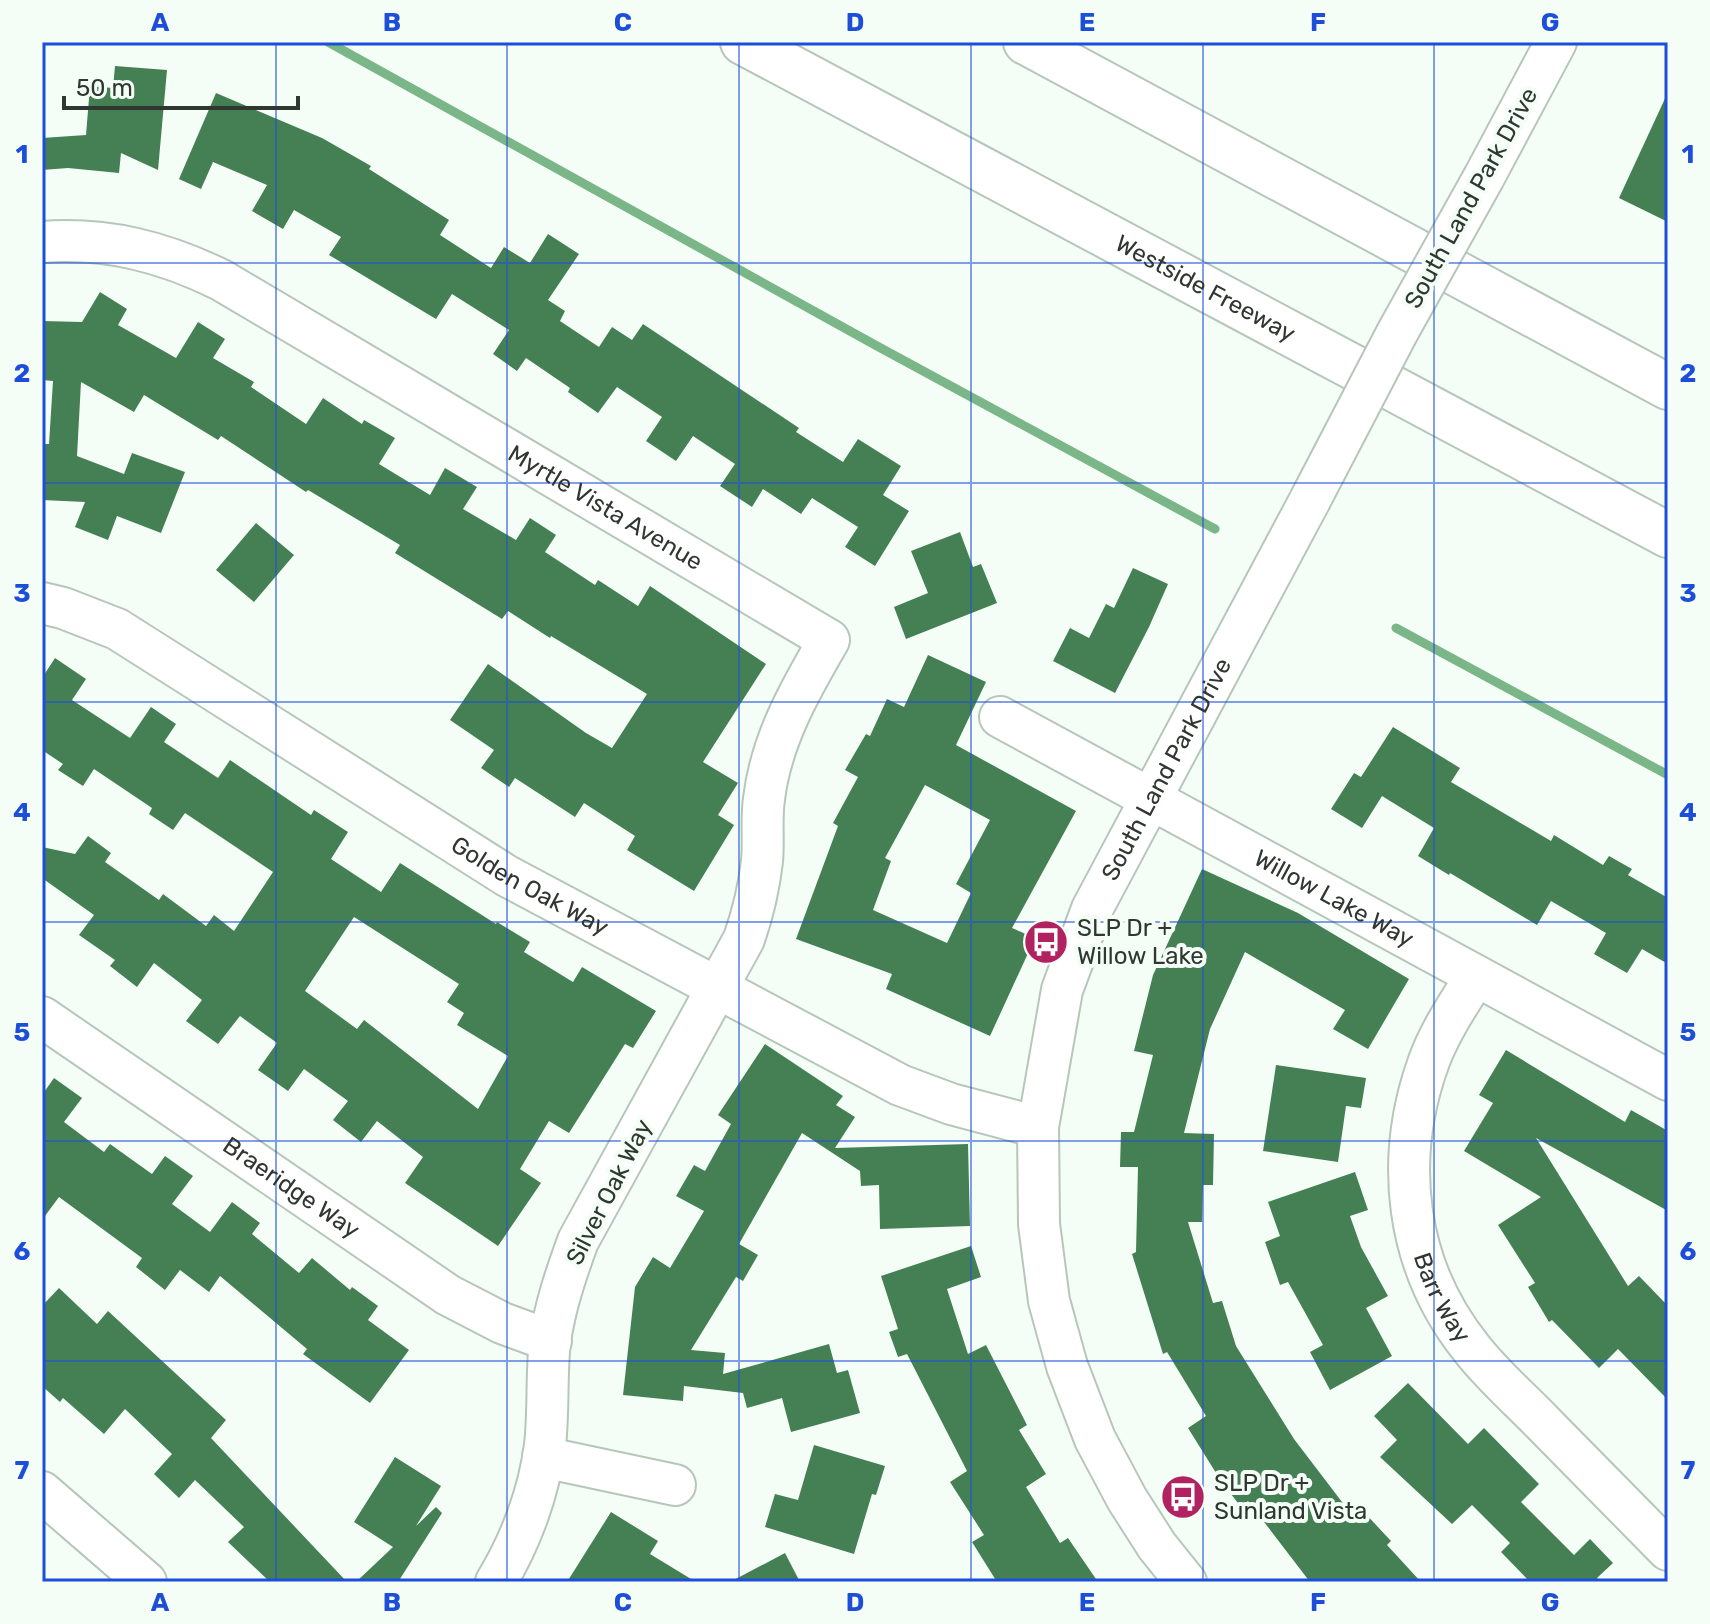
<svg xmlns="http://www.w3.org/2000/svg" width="1710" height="1624" viewBox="0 0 1710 1624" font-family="Rubik,sans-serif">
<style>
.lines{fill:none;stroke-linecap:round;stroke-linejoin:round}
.stream{stroke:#7ab687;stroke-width:9}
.building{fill:#458054;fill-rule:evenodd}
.minor-casing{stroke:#b6c7b9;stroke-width:44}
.highway-casing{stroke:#b6c7b9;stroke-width:48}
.minor{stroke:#fff;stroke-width:40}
.highway{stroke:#fff;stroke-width:44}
.minor-bridge-casing{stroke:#b6c7b9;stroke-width:44;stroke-linecap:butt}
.minor-bridge{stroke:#fff;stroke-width:40}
.grid{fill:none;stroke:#1d4ed8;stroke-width:2;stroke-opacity:0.55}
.labels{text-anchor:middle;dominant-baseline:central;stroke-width:8;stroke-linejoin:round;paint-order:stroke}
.street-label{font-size:24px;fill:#303731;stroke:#f4fef6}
.poi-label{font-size:24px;fill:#303731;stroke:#f4fef6;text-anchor:start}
.neatline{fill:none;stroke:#1d4ed8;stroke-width:3}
.grid-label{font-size:26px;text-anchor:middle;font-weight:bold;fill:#1d4ed8}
</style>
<rect width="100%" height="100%" fill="#f4fef6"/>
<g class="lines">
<!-- stream -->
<g class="stream">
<polyline points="328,42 877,346 1215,529"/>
<polyline points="1396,628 1668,775"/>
</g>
</g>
<!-- building -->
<g class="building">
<polygon points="115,66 167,70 158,170 121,153 119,173 68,168 42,170 42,138 86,135 90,86 113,88"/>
<polygon points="1668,92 1668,222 1619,198"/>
<polygon points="216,93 322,138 371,166 369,169 449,220 440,235 491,268 504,247 530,263 548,234 579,254 548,300 565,311 560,321 599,347 612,327 632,340 643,324 799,428 796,432 843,462 858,439 901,466 883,495 909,511 875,566 845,547 858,527 812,498 801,514 763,489 752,507 720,486 735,464 693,436 676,461 646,441 662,417 617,387 598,413 568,392 570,388 526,358 517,371 493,354 509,330 452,294 436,319 329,255 341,237 294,210 283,229 252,211 267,185 213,162 201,189 179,179"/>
<polygon points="100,292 127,309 118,325 176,358 198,322 225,339 213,358 254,382 251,387 306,424 323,398 362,424 364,420 395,438 379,464 430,495 445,468 477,487 463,509 516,540 530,518 556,535 545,552 595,585 598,580 638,606 650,586 766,664 703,762 738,783 718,815 734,825 694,891 627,850 635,836 584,803 575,817 515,778 509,787 481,768 494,750 450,720 488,664 586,733 612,748 647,694 551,636 550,638 508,611 502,619 395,553 400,545 308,490 306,492 221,436 218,440 144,395 134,412 81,382 77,456 124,474 132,453 185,472 161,533 117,516 108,540 75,527 85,502 42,500 42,444 49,444 53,381 42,380 42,321 82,322"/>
<polygon points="256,523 294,555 254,602 216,570"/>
<polygon points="960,532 973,567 981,564 997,603 906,639 894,607 928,593 911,551"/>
<polygon points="1133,568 1168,584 1149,627 1115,693 1053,661 1070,628 1089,638 1106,604 1114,608"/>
<path d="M928,655L986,682L956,745L1076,811L1012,928L1035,938L990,1036L886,989L892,974L796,939L838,826L833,823L858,777L845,770L866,734L870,736L887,699L904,707ZM925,785L990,820L956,884L971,893L947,943L873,910L891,861L885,858Z"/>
<path d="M55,658L86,679L72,700L130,738L151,707L176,724L164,742L218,778L230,760L311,815L314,810L348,832L331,859L381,892L400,863L496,924L497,922L530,942L524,952L573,982L582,967L656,1011L633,1048L625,1044L569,1133L549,1121L520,1169L541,1183L498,1246L405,1183L423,1157L377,1121L361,1142L333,1120L348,1101L304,1069L288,1091L258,1070L277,1043L240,1016L218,1044L186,1021L202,1000L154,963L137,987L110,966L115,960L79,935L94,915L42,878V847L75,854L88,836L111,853L105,862L159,900L163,894L206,926L214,915L234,931L273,872L185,813L173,830L149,814L152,808L94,769L83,786L58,770L63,764L42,750V678ZM354,917L459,984L447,1002L464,1013L457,1025L508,1056L478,1109L364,1020L357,1029L305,991Z"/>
<polygon points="1393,727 1460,768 1451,782 1551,841 1554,835 1603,865 1609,856 1632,869 1628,875 1668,898 1668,964 1642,949 1627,973 1594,954 1606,933 1551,901 1537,925 1450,873 1449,875 1418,856 1434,828 1382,796 1362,828 1331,809 1354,773 1361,777"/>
<polygon points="1202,869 1298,913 1409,979 1368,1049 1333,1029 1345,1010 1245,952 1210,1029 1184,1133 1214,1134 1213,1185 1203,1185 1202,1222 1188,1222 1213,1303 1222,1301 1236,1346 1294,1439 1355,1519 1363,1511 1391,1541 1387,1545 1421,1582 1310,1582 1248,1501 1241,1507 1221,1481 1188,1428 1206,1416 1167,1352 1163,1354 1132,1254 1136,1252 1138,1167 1120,1167 1121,1132 1134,1132 1153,1055 1134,1051 1153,975"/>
<polygon points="765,1044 843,1096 836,1105 855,1117 835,1148 968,1144 970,1226 880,1229 879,1185 861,1186 860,1171 802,1133 739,1244 758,1255 743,1281 736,1277 691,1350 725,1353 723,1374 829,1344 837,1373 848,1370 860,1413 791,1432 782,1398 747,1408 743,1393 684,1386 683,1401 623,1395 635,1287 653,1257 670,1268 704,1211 676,1196 694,1165 705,1171 731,1124 718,1115"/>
<polygon points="1506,1050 1625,1122 1631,1110 1668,1131 1668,1211 1536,1138 1628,1286 1639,1276 1668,1306 1668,1400 1618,1349 1599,1368 1552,1320 1549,1322 1528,1287 1535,1283 1498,1225 1541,1197 1464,1151 1493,1103 1479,1095"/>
<polygon points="1276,1065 1366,1078 1361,1108 1346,1106 1338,1162 1263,1151"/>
<polygon points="54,1078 82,1098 64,1122 104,1152 110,1144 152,1174 165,1156 193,1176 172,1204 210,1232 232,1202 260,1223 252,1234 299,1273 312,1258 350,1290 352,1287 378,1306 368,1320 409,1350 370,1403 303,1354 307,1349 220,1276 209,1292 180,1270 165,1290 136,1267 142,1258 59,1197 42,1220 42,1095"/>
<polygon points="1355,1172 1368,1210 1350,1216 1361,1247 1388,1296 1366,1308 1392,1356 1330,1390 1310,1352 1323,1345 1288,1282 1280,1285 1265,1242 1280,1236 1268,1202"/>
<polygon points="971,1246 981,1277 947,1289 968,1354 986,1345 1027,1425 1019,1430 1046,1474 1026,1487 1060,1543 1068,1538 1098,1582 997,1582 972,1542 984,1535 950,1482 967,1471 907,1354 898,1357 889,1332 898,1329 881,1276"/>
<polygon points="59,1288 97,1324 108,1311 226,1420 211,1438 347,1582 270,1582 228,1542 244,1527 195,1480 179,1498 154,1474 172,1454 125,1409 104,1434 63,1398 60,1402 42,1386 42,1306"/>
<polygon points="1408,1383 1468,1444 1484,1428 1539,1484 1521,1502 1574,1555 1590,1539 1613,1563 1597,1578 1601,1582 1530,1582 1501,1552 1510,1543 1472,1505 1452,1524 1380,1457 1397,1440 1374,1416"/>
<polygon points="814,1445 885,1466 876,1495 872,1494 854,1554 765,1527 775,1494 798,1500"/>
<polygon points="395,1457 441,1486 416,1526 436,1507 442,1513 398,1582 356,1582 393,1547 354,1522"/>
<polygon points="611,1512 658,1541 650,1554 696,1582 567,1582"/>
<polygon points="785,1553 800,1582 730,1582"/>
</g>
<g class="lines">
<!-- minor casing -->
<g class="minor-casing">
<g id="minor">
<polyline points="1484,177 1556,42"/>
<path id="s1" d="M42,242C107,237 164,252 221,280L829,640C800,690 771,740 764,799C761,819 764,841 762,861C759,888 753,913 744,939L578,1241C566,1274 555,1306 550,1341C546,1375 549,1410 545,1445C539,1492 521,1541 496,1582"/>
<path id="s2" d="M42,603L63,608L117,629L507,876L900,1085L951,1104L1038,1127"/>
<path id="s3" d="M1000,717L1668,1080"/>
<path id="s4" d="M1476,976C1459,1003 1440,1031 1429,1061C1393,1160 1405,1266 1472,1349C1493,1376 1520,1399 1544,1424C1585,1466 1627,1508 1668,1550"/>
<path id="s5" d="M42,1017L448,1295L502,1323L551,1341"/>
<polyline points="543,1457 675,1485"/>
<polyline points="42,1492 146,1582"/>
<path id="s6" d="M1186,1582L1157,1546L1127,1499L1095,1439L1067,1366L1049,1301L1039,1224L1038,1127L1062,990L1092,909L1310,500"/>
</g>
</g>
<!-- highway casing -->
<g class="highway-casing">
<g id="highway">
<path id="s7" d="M743,42L1668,535"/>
<polyline points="1026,42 1668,387"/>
</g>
</g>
<!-- minor -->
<use href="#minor" class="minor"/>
<!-- highway -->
<use href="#highway" class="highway"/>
<!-- minor-bridge casing -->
<g class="minor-bridge-casing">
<polyline id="minor-bridge" points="1310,500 1397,333 1484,177"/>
</g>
<!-- minor-bridge -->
<use href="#minor-bridge" class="minor-bridge"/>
</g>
<!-- grid -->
<path class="grid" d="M276,42V1582M507,42V1582M739,42V1582M971,42V1582M1203,42V1582M1434,42V1582M42,263H1668M42,483H1668M42,702H1668M42,922H1668M42,1141H1668M42,1361H1668"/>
<!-- icons -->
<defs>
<g id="bus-disc" transform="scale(2.3)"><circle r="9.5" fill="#b02360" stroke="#f4fef6"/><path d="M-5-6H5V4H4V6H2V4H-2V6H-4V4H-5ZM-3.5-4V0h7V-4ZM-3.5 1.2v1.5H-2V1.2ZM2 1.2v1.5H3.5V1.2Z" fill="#fff"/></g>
</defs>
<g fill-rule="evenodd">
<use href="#bus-disc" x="1046" y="942"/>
<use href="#bus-disc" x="1183" y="1497"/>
</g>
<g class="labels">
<!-- street labels -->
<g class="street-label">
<text transform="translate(1471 198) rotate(-61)">South Land Park Drive</text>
<text stroke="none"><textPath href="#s7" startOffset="524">Westside Freeway</textPath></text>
<text stroke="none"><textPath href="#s1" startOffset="632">Myrtle Vista Avenue</textPath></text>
<text stroke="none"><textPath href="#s6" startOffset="874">South Land Park Drive</textPath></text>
<text stroke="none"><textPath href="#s2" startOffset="566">Golden Oak Way</textPath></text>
<text stroke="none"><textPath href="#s3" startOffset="380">Willow Lake Way</textPath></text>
<text stroke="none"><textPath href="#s5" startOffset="302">Braeridge Way</textPath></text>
<text transform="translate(609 1192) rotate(-63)">Silver Oak Way</text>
<text stroke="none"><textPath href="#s4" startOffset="342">Barr Way</textPath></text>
</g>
<!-- poi labels -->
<g class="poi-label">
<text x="1077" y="928">SLP Dr +<tspan x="1077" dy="28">Willow Lake</tspan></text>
<text x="1214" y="1483">SLP Dr +<tspan x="1214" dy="28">Sunland Vista</tspan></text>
</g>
</g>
<!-- border -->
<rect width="1710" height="1624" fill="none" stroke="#f4fef6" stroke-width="88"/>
<!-- scale -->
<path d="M64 96v12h234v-12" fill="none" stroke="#303731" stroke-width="4"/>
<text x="76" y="96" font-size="24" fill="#303731" stroke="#f4fef6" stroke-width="6" paint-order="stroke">50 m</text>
<rect x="44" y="44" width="1622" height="1536" class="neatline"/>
<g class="grid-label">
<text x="160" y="31">A</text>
<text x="392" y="31">B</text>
<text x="623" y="31">C</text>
<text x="855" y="31">D</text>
<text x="1087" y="31">E</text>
<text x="1318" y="31">F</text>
<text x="1550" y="31">G</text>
<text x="22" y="163">1</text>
<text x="1688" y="163">1</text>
<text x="22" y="382">2</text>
<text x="1688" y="382">2</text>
<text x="22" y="602">3</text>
<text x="1688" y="602">3</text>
<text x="22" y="821">4</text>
<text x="1688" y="821">4</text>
<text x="22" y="1041">5</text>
<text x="1688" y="1041">5</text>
<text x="22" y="1260">6</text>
<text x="1688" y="1260">6</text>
<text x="22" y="1479">7</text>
<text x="1688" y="1479">7</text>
<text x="160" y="1611">A</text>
<text x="392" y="1611">B</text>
<text x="623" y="1611">C</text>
<text x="855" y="1611">D</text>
<text x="1087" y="1611">E</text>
<text x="1318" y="1611">F</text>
<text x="1550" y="1611">G</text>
</g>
</svg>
